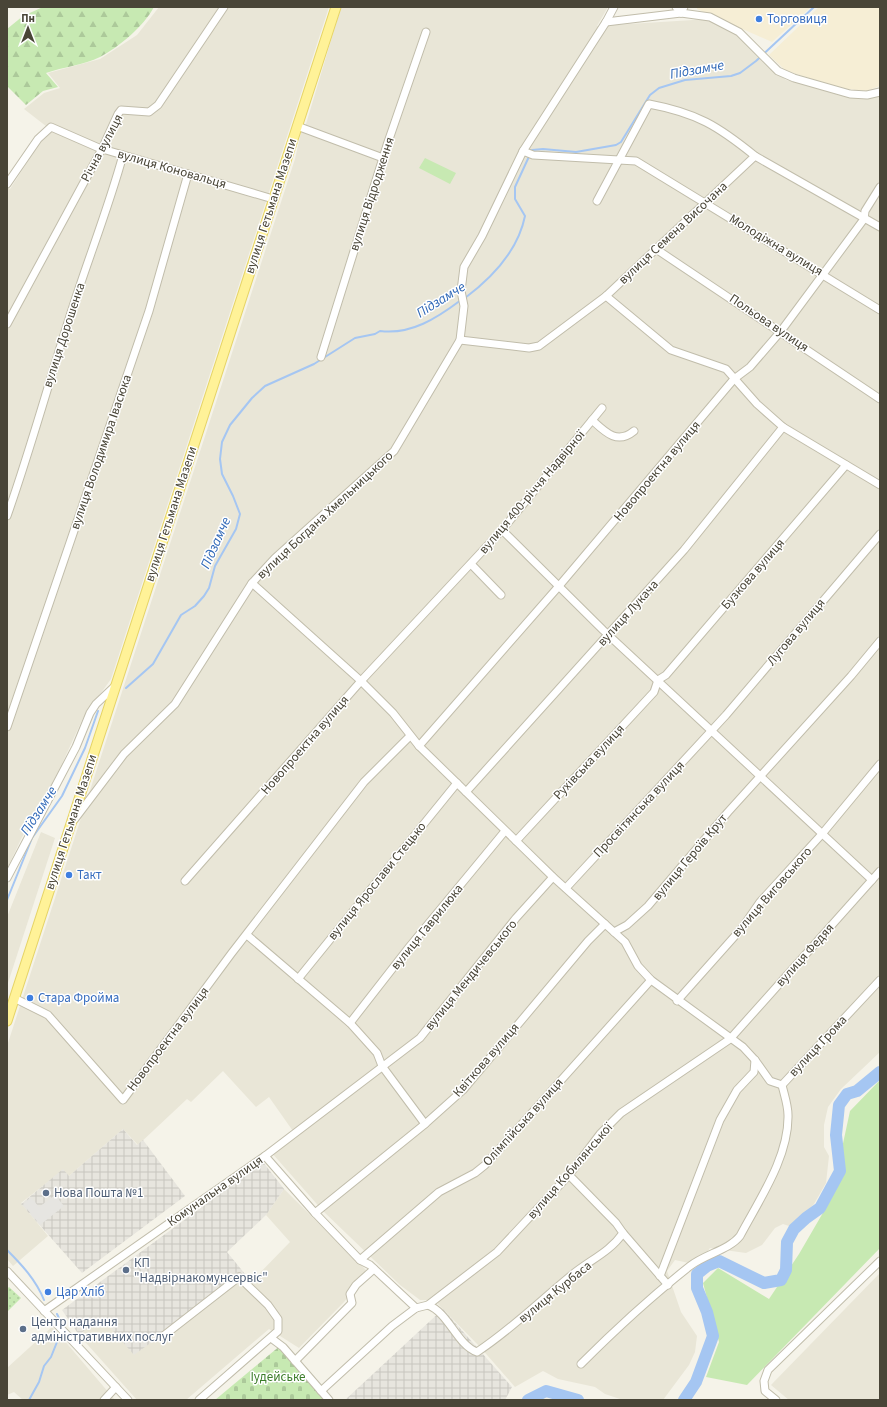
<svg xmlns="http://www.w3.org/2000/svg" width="887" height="1407" viewBox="0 0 887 1407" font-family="'Source Sans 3',sans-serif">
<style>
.residential{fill:#e9e6d7}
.commercial{fill:#f6eed5}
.industrial{fill:url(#industrial-grid)}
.grass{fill:url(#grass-dots)}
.forest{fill:url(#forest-firs)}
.cemetery{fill:url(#cemetery-stones)}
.green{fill:#c7e9b2}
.parking{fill:#e6e5e1}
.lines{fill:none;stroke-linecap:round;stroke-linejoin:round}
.stream{stroke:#a5c6f2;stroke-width:2}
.river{stroke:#a5c6f2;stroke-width:12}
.minor-casing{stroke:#c1bdab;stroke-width:9}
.major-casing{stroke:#e6d466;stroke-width:11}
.minor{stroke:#fff;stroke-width:7}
.major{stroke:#fff298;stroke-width:9}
.shop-dot{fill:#3f7fe0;stroke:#fff;stroke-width:1.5}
.service-dot{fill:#5c6f8a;stroke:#fff;stroke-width:1.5}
.labels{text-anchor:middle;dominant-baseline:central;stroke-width:3;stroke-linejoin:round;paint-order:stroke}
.shop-label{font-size:13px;fill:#366cbe;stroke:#fff;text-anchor:start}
.street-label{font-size:13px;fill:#494537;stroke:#fff}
.service-label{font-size:13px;fill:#4e5e75;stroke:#fff;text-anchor:start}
.park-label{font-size:13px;fill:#3b7c29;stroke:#fff}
.water-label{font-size:14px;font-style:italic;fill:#2e67b7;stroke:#fff}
</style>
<defs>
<pattern id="industrial-grid" width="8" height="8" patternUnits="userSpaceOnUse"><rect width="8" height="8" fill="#e7e5de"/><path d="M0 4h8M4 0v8" fill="none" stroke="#c8c6bf"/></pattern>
<pattern id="grass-dots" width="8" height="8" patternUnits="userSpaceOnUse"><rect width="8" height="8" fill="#c7e9b2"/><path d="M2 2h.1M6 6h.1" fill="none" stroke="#acc99a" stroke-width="1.8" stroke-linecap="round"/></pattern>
<pattern id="forest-firs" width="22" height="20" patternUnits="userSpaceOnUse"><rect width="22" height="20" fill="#c7e9b2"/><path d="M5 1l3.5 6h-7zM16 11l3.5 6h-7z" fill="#acc99a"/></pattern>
<pattern id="cemetery-stones" width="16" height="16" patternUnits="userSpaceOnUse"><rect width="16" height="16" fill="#c7e9b2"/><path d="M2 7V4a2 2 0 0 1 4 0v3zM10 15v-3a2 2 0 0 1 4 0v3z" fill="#acc99a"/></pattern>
</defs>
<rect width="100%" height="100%" fill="#f5f3e9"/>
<!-- residential -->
<g class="residential">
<polygon points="159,7 329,7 111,679 83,718 49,792 22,837 7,869 7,187 10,189 43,138 51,130 24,109 44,93 60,88 48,73 100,59 137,35"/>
<polygon points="341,7 608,7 597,26 709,19 732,30 744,39 769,67 786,80 864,98 880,95 880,1052 841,1089 828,1107 824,1125 824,1147 829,1156 826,1183 814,1204 792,1227 783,1224 775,1228 762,1245 746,1253 710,1248 698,1265 675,1260 667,1271 681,1312 697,1336 695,1352 689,1365 663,1400 623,1400 605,1394 595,1387 558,1379 543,1371 515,1387 480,1347 434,1300 420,1300 400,1285 323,1211 271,1152 295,1134 269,1097 256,1107 223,1071 191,1102 187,1099 138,1145 123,1129 69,1176 63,1170 21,1203 48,1236 13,1266 7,1259 7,1046 295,159 302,128 306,124"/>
<polygon points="41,832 55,838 7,986 7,917"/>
<polygon points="284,1189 366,1270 345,1301 299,1348 269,1329 186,1400 137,1400 79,1335 101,1317 134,1354 245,1274 252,1281 290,1242 266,1215"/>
<polygon points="880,1273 880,1400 789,1400 771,1385"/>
<polygon points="52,1327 63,1339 115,1400 23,1400 14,1392 7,1395 7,1368"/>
</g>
<!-- commercial -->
<g class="commercial">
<polygon points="697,7 811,7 772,42 697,9"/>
<polygon points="819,7 880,7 880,86 866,91 838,88 785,70 769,55"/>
</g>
<!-- industrial -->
<g class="industrial">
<polygon points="123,1129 137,1145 143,1140 185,1196 82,1273 21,1204 63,1169 69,1176"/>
<polygon points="263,1162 284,1189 266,1215 227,1252 245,1274 134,1355 101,1317 79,1335 62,1310"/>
<polygon points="443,1309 512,1387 505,1400 345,1400"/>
</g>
<!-- grass -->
<polygon class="grass" points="9,1287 21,1298 7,1312 7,1289"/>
<!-- forest -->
<path class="forest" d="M43,7H154C144,26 119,47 100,57C84,65 63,67 46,73L58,87L43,91L26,105L7,86V29L23,16Z"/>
<!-- cemetery -->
<polygon class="cemetery" points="281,1345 327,1400 215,1400"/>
<!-- green -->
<g class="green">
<polygon points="425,158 456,173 450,184 419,168"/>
<polygon points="880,1080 880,1248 747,1385 706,1377 719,1342 703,1283 718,1268 769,1299 799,1254 831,1199 850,1111"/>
</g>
<!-- parking -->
<polygon class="parking" points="55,1195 64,1206 40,1225 23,1204 31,1197 39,1207"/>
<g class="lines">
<!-- stream -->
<g class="stream">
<path d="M465,298C493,277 518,251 525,216L515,199V187L532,150L543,149L576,152L616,145L621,142L650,95L659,88L685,80L731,76L740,73L756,61L814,7"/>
<path d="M126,688L153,664L181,615L195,606L204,596L209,588L215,566L236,529L240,514L233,496L222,474L220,459L222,442L230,425L252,398L265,386L314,364L355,338L375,334L380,331C411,335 437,318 461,300"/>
<polyline points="7,900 32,838 62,796 85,748 98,711"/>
<path d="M7,1250C22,1265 36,1280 44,1300"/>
<polyline points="57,1314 63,1326"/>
<polyline points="29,1400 39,1382 44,1366 51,1357 59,1337"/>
</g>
<!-- river -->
<g class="river">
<polyline points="528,1400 546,1391 578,1400"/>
<polyline points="684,1400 696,1382 713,1336 707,1312 697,1288 697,1274 707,1266 719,1261 764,1283 781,1280 786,1270 787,1242 794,1229 806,1218 820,1208 840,1171 836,1135 839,1105 847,1094 857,1091 880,1072"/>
</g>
<!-- minor casing -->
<g class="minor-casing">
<g id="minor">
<polyline points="676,7 681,13 684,7"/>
<polyline points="606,22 681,13 710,17 739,32 778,71 794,78 850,94 867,95 880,92"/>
<polyline points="297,126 383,158"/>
<polyline points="523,151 533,155 636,161 880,310"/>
<polyline points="7,184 38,139 51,127 99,148 273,199"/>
<path d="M597,201L649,104C697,113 718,126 755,156"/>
<polyline points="656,249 880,399"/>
<polyline points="606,296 671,350 726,369 757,404 783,427 880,485"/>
<polyline points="7,324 102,149 118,114 121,110 149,112 158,105 224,7"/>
<polyline points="460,340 529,348 539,346 606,296 755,156 880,227"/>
<polyline points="321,357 387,145 426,32"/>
<path d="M592,420C605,432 617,445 634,431"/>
<path d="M7,516C30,451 48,385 69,319C86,264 108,210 123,155"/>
<polyline points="502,530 603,630 872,880"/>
<polyline points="471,564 501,595"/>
<polyline points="252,583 361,681 393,713 419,746 553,877 625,942 638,966 651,980 743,1047 755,1060 770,1081 782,1085 880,980"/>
<polyline points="7,727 149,311 188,174"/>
<polyline points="419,746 559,586 734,379 750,367 781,331 864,219 865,211 880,187"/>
<polyline points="466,792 684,550 783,427"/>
<polyline points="74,820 124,754 175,704 252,583 275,558 394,451 460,340 464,306 461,291 464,267 482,236 523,151 606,22 614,7"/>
<polyline points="516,841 654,692 658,680 666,675 846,465"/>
<polyline points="7,878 76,747 90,713 96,704 114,687"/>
<polyline points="185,881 361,681 502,530 602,408"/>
<polyline points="566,888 726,715 880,534"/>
<polyline points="614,932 627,925 648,906 728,812 851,676 880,641"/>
<polyline points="247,935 350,1023 377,1053 382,1066 425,1124"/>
<polyline points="298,979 457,783"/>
<polyline points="14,998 48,1015 123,1100 231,954 364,782 410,736"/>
<polyline points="677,1001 742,928 760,902 822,834 880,764"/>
<polyline points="350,1023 410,946 505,831"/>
<polyline points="265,1156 315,1213 360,1260 370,1265 416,1308"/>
<polyline points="315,1213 425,1124 463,1090 588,941 605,924"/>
<polyline points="623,1233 668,1285"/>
<polyline points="360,1260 439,1192 475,1173 485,1165 651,980"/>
<polyline points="7,1271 128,1400"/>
<polyline points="660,1276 720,1120 737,1090 754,1072 755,1060"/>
<path d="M428,1305C449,1313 457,1345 477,1352C512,1329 541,1300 573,1274C590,1260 610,1252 623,1233L616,1223L569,1175"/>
<polyline points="44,1311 265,1156 420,1038 516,918 553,877"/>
<polyline points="162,1337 239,1277 268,1305 278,1319 278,1331 199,1400"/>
<polyline points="271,1338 283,1347 329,1400"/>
<polyline points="295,1361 352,1303 350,1294 356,1285 374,1269"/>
<path d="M581,1364C615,1330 652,1296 690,1266C705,1254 729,1250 740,1236C759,1200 789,1157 788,1115C788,1105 784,1094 782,1085"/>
<polyline points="321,1391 392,1326 416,1308 428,1305 497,1252 569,1175 600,1134 621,1113 730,1039 880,871"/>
<polyline points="104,1400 116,1387"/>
<polyline points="776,1400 765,1391 764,1381 768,1370 880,1261"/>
</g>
</g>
<!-- major casing -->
<g class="major-casing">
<polyline id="major" points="7,1021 336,7"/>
</g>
<!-- minor -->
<use href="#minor" class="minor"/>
<!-- major -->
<use href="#major" class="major"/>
</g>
<!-- markers -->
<g class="shop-dot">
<circle cx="759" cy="19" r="4"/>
<circle cx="69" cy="875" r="4"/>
<circle cx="30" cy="998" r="4"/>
<circle cx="48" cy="1292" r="4"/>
</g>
<g class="service-dot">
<circle cx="46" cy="1193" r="4"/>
<circle cx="126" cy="1270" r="4"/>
<circle cx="23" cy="1329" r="4"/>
</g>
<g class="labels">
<!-- shop labels -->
<g class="shop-label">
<text x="767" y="19">Торговиця</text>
<text x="77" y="875">Такт</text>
<text x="38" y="998">Стара Фройма</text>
<text x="56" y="1292">Цар Хліб</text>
</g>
<!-- street labels -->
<g class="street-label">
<text transform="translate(102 148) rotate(-62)">Річна вулиця</text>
<text transform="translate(172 169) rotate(16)">вулиця Коновальця</text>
<text transform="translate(372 194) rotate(-72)">вулиця Відродження</text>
<text transform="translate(271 206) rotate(-72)">вулиця Гетьмана Мазепи</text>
<text transform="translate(673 233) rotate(-43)">вулиця Семена Височана</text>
<text transform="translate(776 245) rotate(31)">Молодіжна вулиця</text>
<text transform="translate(769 323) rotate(34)">Польова вулиця</text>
<text transform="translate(64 335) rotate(-72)">вулиця Дорошенка</text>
<text transform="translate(101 452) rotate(-71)">вулиця Володимира Івасюка</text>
<text transform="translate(657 471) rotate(-50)">Новопроектна вулиця</text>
<text transform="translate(532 492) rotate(-50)">вулиця 400-річчя Надвірної</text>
<text transform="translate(171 514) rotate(-72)">вулиця Гетьмана Мазепи</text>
<text transform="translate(325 515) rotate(-43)">вулиця Богдана Хмельницького</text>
<text transform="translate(753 574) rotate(-49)">Бузкова вулиця</text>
<text transform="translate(628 613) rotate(-48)">вулиця Лукача</text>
<text transform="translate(796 632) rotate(-50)">Лугова вулиця</text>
<text transform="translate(305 745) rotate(-49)">Новопроектна вулиця</text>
<text transform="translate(589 762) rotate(-47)">Рухівська вулиця</text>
<text transform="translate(639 809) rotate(-47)">Просвітянська вулиця</text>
<text transform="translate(71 822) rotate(-72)">вулиця Гетьмана Мазепи</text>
<text transform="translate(690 857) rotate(-50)">вулиця Героїв Крут</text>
<text transform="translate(377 881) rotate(-51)">вулиця Ярослави Стецько</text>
<text transform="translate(772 892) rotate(-49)">вулиця Виговського</text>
<text transform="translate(427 927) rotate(-51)">вулиця Гаврилюка</text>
<text transform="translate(805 955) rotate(-48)">вулиця Федяя</text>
<text transform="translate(471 975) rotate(-51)">вулиця Мендичевського</text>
<text transform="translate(168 1039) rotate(-53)">Новопроектна вулиця</text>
<text transform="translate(818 1046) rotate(-47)">вулиця Грома</text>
<text transform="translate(486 1060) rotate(-49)">Квіткова вулиця</text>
<text transform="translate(523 1122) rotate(-48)">Олімпійська вулиця</text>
<text transform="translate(570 1171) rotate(-49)">вулиця Кобилянської</text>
<text transform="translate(215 1191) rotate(-35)">Комунальна вулиця</text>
<text transform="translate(555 1292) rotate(-39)">вулиця Курбаса</text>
</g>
<!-- service labels -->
<g class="service-label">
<text x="54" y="1193">Нова Пошта №1</text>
<text x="134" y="1263">КП<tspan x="134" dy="15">"Надвірнакомунсервіс"</tspan></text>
<text x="31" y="1322">Центр надання<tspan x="31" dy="15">адміністративних послуг</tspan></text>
</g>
<!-- park labels -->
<g class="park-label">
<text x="278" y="1377">Іудейське</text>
</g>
<!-- water labels -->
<g class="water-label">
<text transform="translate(697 70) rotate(-10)">Підзамче</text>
<text transform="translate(441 300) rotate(-32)">Підзамче</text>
<text transform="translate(216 543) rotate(-66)">Підзамче</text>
<text transform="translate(39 811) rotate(-57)">Підзамче</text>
</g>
</g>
<!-- border -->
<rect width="887" height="1407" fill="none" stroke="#494537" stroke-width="16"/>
<!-- north arrow -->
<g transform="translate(28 28)" stroke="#ffffff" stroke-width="3" paint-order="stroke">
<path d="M0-3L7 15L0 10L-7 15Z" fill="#494537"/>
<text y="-6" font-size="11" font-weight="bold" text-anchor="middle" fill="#494537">Пн</text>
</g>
</svg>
